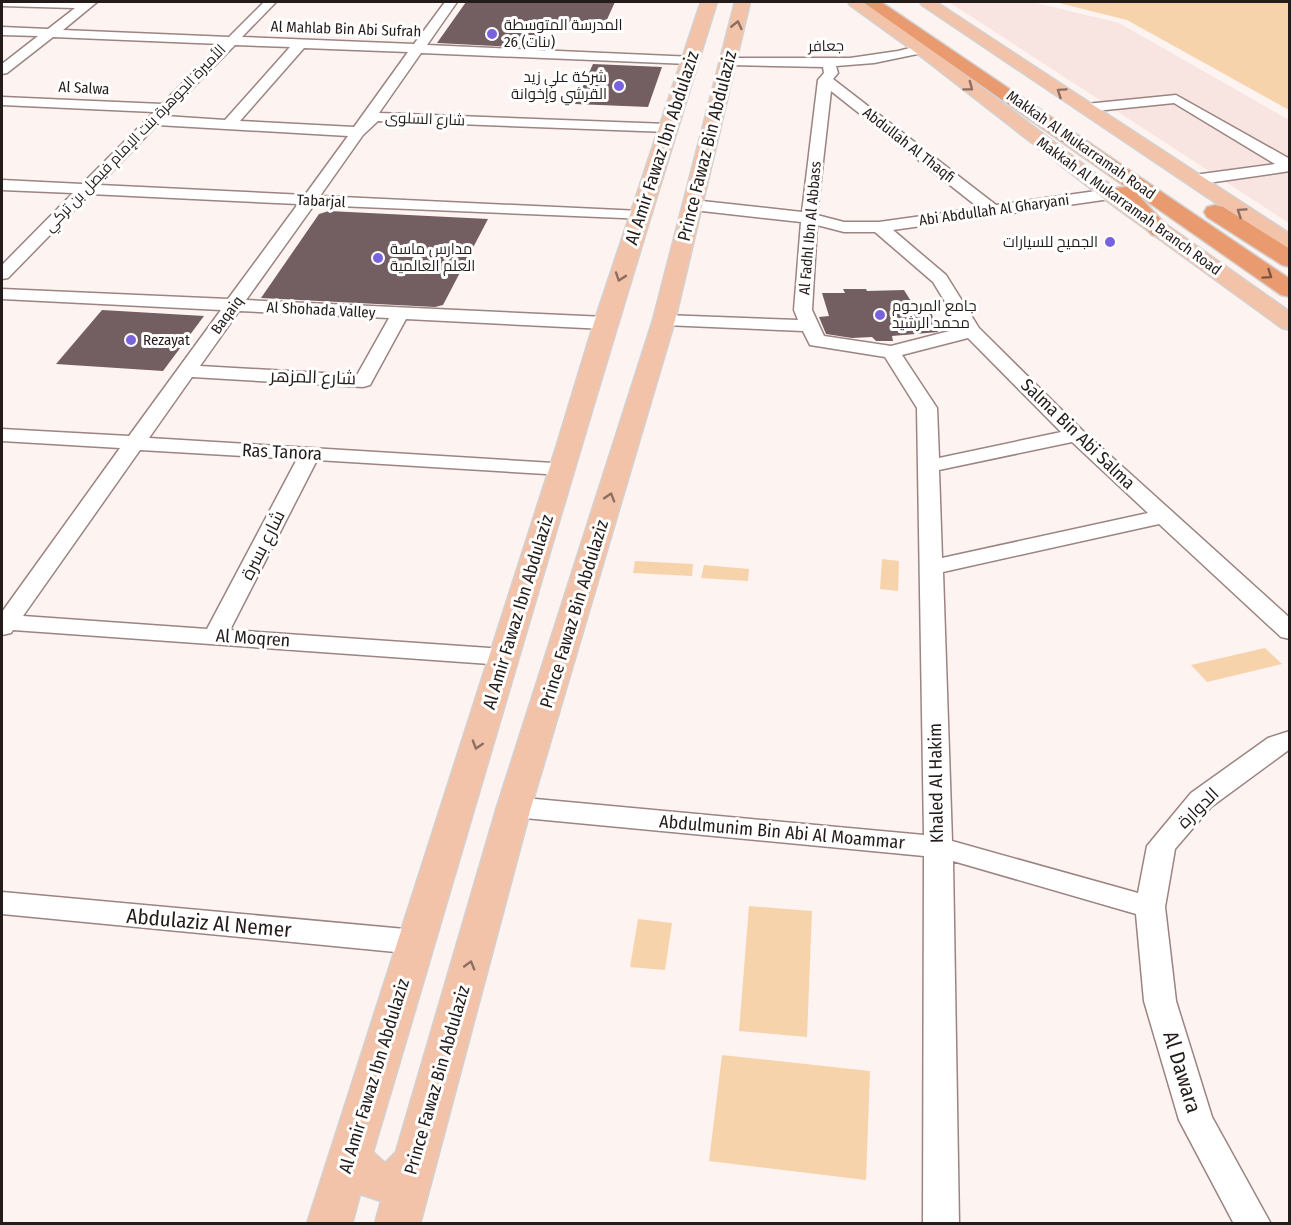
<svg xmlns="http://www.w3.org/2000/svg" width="1291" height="1225" viewBox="0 0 1291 1225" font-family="'Fira Sans Condensed',Cairo,sans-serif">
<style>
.built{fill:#f8e4e0}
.green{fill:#f7d3ab}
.building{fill:#735e61}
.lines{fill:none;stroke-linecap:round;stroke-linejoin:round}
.minor-casing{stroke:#9b8481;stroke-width:3}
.major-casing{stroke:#d3d2d1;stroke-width:3}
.highway-casing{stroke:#d3d2d1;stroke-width:3}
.minor{fill:#fff;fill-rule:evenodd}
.major{fill:#f2c2a9;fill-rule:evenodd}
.highway{fill:#e99a6f;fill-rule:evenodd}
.oneway{stroke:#8b6f62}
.oneway2{stroke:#7d5540}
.poi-dot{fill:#7962dd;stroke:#fff;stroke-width:2}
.labels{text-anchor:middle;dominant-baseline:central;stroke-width:6;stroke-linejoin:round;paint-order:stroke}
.far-poi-label{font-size:15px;fill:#241c1a;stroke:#fff;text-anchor:start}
.far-street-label{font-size:15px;fill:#241c1a;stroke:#fff}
.street-label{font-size:18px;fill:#241c1a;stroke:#fff}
.near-street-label{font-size:21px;fill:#241c1a;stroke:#fff}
</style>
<rect width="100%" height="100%" fill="#fdf3f1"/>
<!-- built -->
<polygon class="built" points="949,2 1032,2 1119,23 1289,120 1289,223"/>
<!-- green -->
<g class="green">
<polygon points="1055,2 1289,2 1289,110 1127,20"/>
<polygon points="882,559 899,561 898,591 880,589"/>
<polygon points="635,561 693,564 692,576 633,573"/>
<polygon points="704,565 749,569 748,581 701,578"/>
<polygon points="1265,648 1282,664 1207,682 1191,665"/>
<polygon points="749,906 812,911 807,1037 739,1031"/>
<polygon points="638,919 672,923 665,970 630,967"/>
<polygon points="722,1055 870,1071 866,1180 709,1161"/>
</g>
<!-- building -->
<g class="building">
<polygon points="466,2 615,2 604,26 598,25 596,31 544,29 533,48 437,43"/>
<polygon points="593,64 662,67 648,107 575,104"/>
<polygon points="329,211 488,219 443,305 435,307 261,298 319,214"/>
<polygon points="843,289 866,289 867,291 904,290 919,314 931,312 938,332 892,336 893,341 876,341 872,337 852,338 826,334 819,317 829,316 822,293 845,293"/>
<polygon points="102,310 204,316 163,371 56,364"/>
</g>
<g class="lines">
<!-- minor casing -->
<g class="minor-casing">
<g id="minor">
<path d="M2,2H97L63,30L229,37L264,2H276L242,37L414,44L445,2H457L427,45L694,57L696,60L689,64L421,53L379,113L668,124L675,128L668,132L378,121L363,135L320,196L641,211L647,213L649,216L647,219L314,205L246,300L605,317L611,319L614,323L611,327L605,329L406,319L370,385L363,387L192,377L149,438L570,464L573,469L570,474L562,475L317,460L230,630L504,649L513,652L516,657L513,662L504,665L13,630L11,633L2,635V612L120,448L2,441V429L129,436L221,310L2,299V289L228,299L298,204L90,194L8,278L2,279V265L73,193L2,190V180L82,184L154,112L2,105V97L162,104L221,44L53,37L7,73L2,74V64L38,36L2,35V27L48,29L75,8L2,6ZM235,45L290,47L225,120L165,116ZM304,48L408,52L354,127L240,121ZM157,125L348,136L305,195L99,185ZM239,311L389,318L357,375L200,366ZM140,450L297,459L207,629L23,616Z"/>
<path d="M922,45L927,46L929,49L927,52L874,63L836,66L838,73L833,79L996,205L1110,189L1118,194L1110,199L893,230L946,275L979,328L1083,431L1290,618V639L1281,637L1159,524L943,572L952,841L1138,893L1147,846L1191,793L1268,738L1290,731V749L1211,807L1175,849L1165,907L1176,1001L1212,1117L1271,1224H1234L1179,1120L1144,1001L1136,914L953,861L959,1224H923L924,856L514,817L504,814L500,807L504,800L514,797L924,835L917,408L885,357L810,345L803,331L664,325L658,324L655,320L658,316L664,315L798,320L794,310L801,222L693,210L685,205L693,200L802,212L818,80L824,73L823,67L729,65L724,64L722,61L724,58H850L898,51ZM831,91L979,208L879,222H844L817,215ZM817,225L844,232H875L933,282L961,328L891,346L824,336L812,310ZM968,338L1061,432L939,458L937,408L902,355ZM1072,442L1148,513L942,558L939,470Z"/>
<polygon points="1176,95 1290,159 1290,171 1194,185 1188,183 1186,180 1188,177 1194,175 1275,164 1174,103 1086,112 1079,108 1086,104"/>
<polygon points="2,892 416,930 427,934 431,942 427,950 416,954 2,914"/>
</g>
</g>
<!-- major casing -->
<g class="major-casing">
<g id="major">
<path d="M701,2H717C597,384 487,768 373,1152L385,1163L396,1152L497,807L653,320L735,2H750L675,320L531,807L420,1224H375L381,1201L360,1194L352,1224H307L556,448L594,323Z"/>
<polygon points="848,2 864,2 934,51 1117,190 1290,312 1290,330 1282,328 1103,198 922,57 850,5"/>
<polygon points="920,2 936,2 1290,234 1290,250 1283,248 922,5"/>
</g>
</g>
<!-- highway casing -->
<g class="highway-casing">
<g id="highway">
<polygon points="863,2 881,2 1290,279 1290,297 1281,295 1138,195 1171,230 1168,235 1160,237 1152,235 1112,193 1115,188 1126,187"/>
<polygon points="1215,205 1223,207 1290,249 1290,267 1282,265 1207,217 1204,212 1207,207"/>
</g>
</g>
<!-- minor -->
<use href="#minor" class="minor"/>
<!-- major -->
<use href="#major" class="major"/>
<!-- highway -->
<use href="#highway" class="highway"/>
</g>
<!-- one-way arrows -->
<defs><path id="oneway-chevron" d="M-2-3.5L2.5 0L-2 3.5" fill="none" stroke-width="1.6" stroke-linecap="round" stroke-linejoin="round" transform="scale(1.5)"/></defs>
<g class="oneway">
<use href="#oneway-chevron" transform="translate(737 25) rotate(-77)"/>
<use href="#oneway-chevron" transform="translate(969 87) rotate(37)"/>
<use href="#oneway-chevron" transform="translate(1061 92) rotate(-146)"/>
<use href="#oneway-chevron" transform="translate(1241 212) rotate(-146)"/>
<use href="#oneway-chevron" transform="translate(620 277) rotate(109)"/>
<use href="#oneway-chevron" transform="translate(610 497) rotate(-73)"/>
<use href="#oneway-chevron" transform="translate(477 745) rotate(107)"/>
<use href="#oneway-chevron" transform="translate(470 965) rotate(-74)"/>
</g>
<use class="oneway2" href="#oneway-chevron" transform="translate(1268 275) rotate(35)"/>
<!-- markers -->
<g class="poi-dot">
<circle cx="492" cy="34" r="6"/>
<circle cx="619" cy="86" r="6"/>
<circle cx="1110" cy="242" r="6"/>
<circle cx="378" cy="258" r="6"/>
<circle cx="880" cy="315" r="6"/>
<circle cx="131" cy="340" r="6"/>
</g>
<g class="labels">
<!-- far-poi labels -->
<g class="far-poi-label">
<text x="504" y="25">المدرسة المتوسطة<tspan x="504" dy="17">26 (بنات)</tspan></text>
<text x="607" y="77" text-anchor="end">شركة علي زيد<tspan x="607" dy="17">القرشي وإخوانة</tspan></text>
<text x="1098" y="242" text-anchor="end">الجميح للسيارات</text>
<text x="390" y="249">مدارس ماسة<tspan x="390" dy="17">العلم العالمية</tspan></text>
<text x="892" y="306">جامع المرحوم<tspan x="892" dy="17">محمد الرشيد</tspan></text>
<text x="143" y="340">Rezayat</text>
</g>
<!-- far-street labels -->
<g class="far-street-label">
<text transform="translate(346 29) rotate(2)">Al Mahlab Bin Abi Sufrah</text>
<text transform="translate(826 46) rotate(-1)">جعافر</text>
<text transform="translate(84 88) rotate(3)">Al Salwa</text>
<text transform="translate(425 119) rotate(2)">شارع السلوى</text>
<text transform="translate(135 138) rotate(-46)">الأميرة الجوهرة بنت الإمام فيصل بن تركي</text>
<text transform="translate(909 145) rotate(38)">Abdullah Al Thaqfi</text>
<text transform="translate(1081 145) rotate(35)">Makkah Al Mukarramah Road</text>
<text transform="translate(321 201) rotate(3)">Tabarjal</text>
<text transform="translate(1129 206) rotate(36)">Makkah Al Mukarramah Branch Road</text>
<text transform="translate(994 210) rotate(-8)">Abi Abdullah Al Gharyani</text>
<text transform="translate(810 228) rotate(-85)">Al Fadhl Ibn Al Abbass</text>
<text transform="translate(321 310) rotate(3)">Al Shohada Valley</text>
<text transform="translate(227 315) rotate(-54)">Baqaiq</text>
</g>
<!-- street labels -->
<g class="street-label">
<text transform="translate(707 146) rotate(-76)">Prince Fawaz Bin Abdulaziz</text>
<text transform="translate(662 148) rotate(-72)">Al Amir Fawaz Ibn Abdulaziz</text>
<text transform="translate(313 377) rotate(2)">شارع المزهر</text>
<text transform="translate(1078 434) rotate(44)">Salma Bin Abi Salma</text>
<text transform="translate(282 452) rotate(3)">Ras Tanora</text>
<text transform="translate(263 545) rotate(-63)">شارع بسرة</text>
<text transform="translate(518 612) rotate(-73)">Al Amir Fawaz Ibn Abdulaziz</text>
<text transform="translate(574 614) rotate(-73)">Prince Fawaz Bin Abdulaziz</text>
<text transform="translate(253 638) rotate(4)">Al Moqren</text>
<text transform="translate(936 783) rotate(-91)">Khaled Al Hakim</text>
<text transform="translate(1198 808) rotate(-44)">الدوارة</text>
<text transform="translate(782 832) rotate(5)">Abdulmunim Bin Abi Al Moammar</text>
<text transform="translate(374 1076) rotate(-73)">Al Amir Fawaz Ibn Abdulaziz</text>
<text transform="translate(437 1080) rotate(-74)">Prince Fawaz Bin Abdulaziz</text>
</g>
<!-- near-street labels -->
<g class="near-street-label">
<text transform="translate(209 923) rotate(5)">Abdulaziz Al Nemer</text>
<text transform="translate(1182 1072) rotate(73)">Al Dawara</text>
</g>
</g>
<!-- border -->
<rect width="1291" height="1225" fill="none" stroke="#241c1a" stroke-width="6"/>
</svg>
